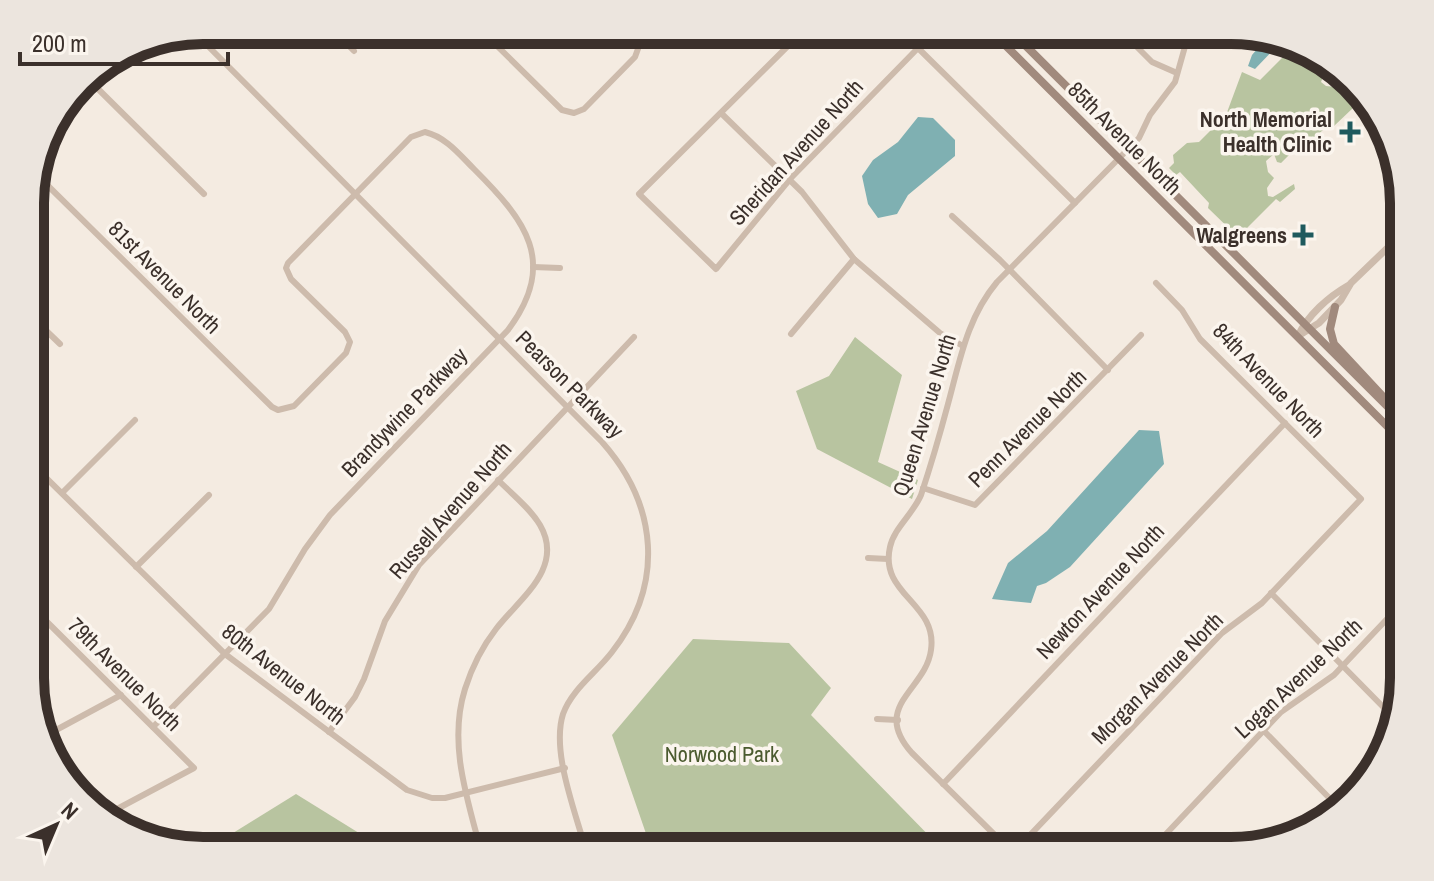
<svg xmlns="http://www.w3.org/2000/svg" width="1434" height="881" viewBox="0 0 1434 881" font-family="'Archivo Narrow',sans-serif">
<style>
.green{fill:#b8c4a0}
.water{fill:#7fb0b2}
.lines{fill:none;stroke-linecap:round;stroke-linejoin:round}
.minor{stroke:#cdbbac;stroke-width:6}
.tertiary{stroke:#cdbbac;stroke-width:7}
.secondary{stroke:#a18a7d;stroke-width:8}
.poi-dot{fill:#1f5a5e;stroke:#fbf5ee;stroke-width:3}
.labels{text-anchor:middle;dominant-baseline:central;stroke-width:7;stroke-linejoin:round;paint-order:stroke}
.poi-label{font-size:22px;font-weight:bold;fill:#3b302b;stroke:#fbf5ee;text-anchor:end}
.street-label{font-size:22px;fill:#3b302b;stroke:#fbf5ee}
.park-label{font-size:22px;fill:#4a5a2e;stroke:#fbf5ee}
.rim{fill:none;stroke:#3b302b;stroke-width:10}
</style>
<rect width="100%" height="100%" fill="#f4ebe1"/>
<!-- green -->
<g class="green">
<polygon points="1292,48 1323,58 1325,72 1321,82 1326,86 1336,87 1353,108 1334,126 1326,127 1303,149 1292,152 1281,163 1277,162 1274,154 1266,161 1268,172 1274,178 1267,188 1268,196 1273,197 1294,184 1295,189 1280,202 1276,199 1247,228 1251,234 1243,242 1208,208 1209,203 1180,172 1176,175 1169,168 1174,163 1173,155 1187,143 1199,142 1226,115 1242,72 1260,80"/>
<polygon points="855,337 902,375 878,462 918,480 912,499 817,449 796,391 829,376"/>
<polygon points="693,639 789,643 831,688 811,715 944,851 652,851 612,735"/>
<polygon points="296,794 388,851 204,851"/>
</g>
<!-- water -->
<g class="water">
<polygon points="1253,37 1279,44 1255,69 1248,66 1252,55 1258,48"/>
<polygon points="918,117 933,118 955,140 955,156 908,195 897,214 878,218 868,204 862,176 873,160 898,142"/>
<polygon points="1139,430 1159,431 1164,464 1070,567 1046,583 1037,586 1031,603 992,599 1008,563 1047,531"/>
</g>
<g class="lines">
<!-- minor -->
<g class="minor">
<polyline points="333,30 354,51"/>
<polyline points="481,30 562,110 574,113 584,109 635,57 639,46 629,30"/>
<polyline points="804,30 639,194 716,269 790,179 918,48 1075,203"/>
<polyline points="1120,30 1152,62 1177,73"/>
<path d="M194,32L602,442C658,505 665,584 612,652C596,673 572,689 563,714C551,752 576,813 586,851"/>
<polyline points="86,77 204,194"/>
<polyline points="721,113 802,192 854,259 940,333 963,346"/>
<path d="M34,172L272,407L278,410L294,406L346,353L350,342L345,332L291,279L286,268L288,263L411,137L425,132C446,137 460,155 474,169C525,220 559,262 508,330L330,515L305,549L269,609L153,727"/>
<polyline points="952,216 1000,260 1108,370"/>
<polyline points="533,267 560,268"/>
<polyline points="31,316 60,344"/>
<polyline points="791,334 854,259"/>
<polyline points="31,463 225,654 407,790 432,798 445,798 565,768"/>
<polyline points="923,488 975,505 1141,335"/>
<polyline points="62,493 135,420"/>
<polyline points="868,558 888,559"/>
<polyline points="136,567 209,495"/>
<polyline points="1271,593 1394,718"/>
<polyline points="31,606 194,768 102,817"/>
<polyline points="877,719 898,720"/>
<polyline points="1264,731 1339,808"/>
<polyline points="329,732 355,697 364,679 385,621 419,565 634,337"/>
<polyline points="45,736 121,695"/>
<polyline points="943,784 1285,423"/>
<path d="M481,851C467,798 448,743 465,689C472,667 482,647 496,629C519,599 565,568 540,525C530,508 512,494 498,480"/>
<path d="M1011,851L912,753C870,706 926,690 931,650C938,603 879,595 890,547C894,528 913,514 921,495C931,465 940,434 948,404C960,360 967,318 997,282L1139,138L1150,115L1175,82L1186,43L1185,30"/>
<polyline points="1015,851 1222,633 1262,603 1361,499 1200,339 1182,310 1156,283"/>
<polyline points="1150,851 1281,712 1334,675 1404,601"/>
</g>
<!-- tertiary -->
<g class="tertiary">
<polyline points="45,135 131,47"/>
<polyline points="1298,336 1319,323 1341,300 1351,283 1404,232"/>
<path d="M1298,336C1308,315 1328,297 1349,285"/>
</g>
<!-- secondary -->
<g class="secondary">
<polyline points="990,30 1404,443"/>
<polyline points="1010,30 1404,423"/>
<polyline points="1335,307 1330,329 1334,344 1401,416"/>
</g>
</g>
<!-- markers -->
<g class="poi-dot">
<path d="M1346 120h8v8h8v8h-8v8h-8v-8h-8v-8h8z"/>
<path d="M1299 223h8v8h8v8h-8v8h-8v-8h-8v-8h8z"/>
</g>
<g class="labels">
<!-- poi labels -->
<g class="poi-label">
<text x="1332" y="119">North Memorial<tspan x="1332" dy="25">Health Clinic</tspan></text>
<text x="1287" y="235">Walgreens</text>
</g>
<!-- street labels -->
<g class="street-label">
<text transform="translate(1125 138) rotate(45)">85th Avenue North</text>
<text transform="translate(796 152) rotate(-48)">Sheridan Avenue North</text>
<text transform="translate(165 277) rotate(45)">81st Avenue North</text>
<text transform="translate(1269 380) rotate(46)">84th Avenue North</text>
<text transform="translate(570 384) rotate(45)">Pearson Parkway</text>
<text transform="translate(404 412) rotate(-46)">Brandywine Parkway</text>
<text transform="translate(924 415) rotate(-73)">Queen Avenue North</text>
<text transform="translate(1027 428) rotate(-45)">Penn Avenue North</text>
<text transform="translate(450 510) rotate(-49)">Russell Avenue North</text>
<text transform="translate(1100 591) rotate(-47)">Newton Avenue North</text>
<text transform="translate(125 674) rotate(45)">79th Avenue North</text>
<text transform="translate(284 674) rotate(38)">80th Avenue North</text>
<text transform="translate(1157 678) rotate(-45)">Morgan Avenue North</text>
<text transform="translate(1298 678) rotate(-43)">Logan Avenue North</text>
</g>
<!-- park labels -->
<g class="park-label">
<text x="722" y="754">Norwood Park</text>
</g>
</g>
<!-- crop -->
<path d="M0 0H1434V881H0ZM203 44H1231A159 159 0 0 1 1390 203V678A159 159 0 0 1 1231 837H203A159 159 0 0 1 44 678V203A159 159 0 0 1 203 44Z" fill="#ece5de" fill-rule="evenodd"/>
<path class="rim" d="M203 44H1231A159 159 0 0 1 1390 203V678A159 159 0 0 1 1231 837H203A159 159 0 0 1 44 678V203A159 159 0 0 1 203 44Z"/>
<!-- north arrow -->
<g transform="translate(56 825) rotate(44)" stroke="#fbf5ee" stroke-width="6" paint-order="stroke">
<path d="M0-6L14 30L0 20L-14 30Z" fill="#3b302b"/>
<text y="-12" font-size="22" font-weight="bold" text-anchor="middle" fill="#3b302b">N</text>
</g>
<!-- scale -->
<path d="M20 52v12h208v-12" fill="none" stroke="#3b302b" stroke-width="4"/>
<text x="32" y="52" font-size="24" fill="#3b302b" stroke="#fbf5ee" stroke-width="6" paint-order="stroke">200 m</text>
</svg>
